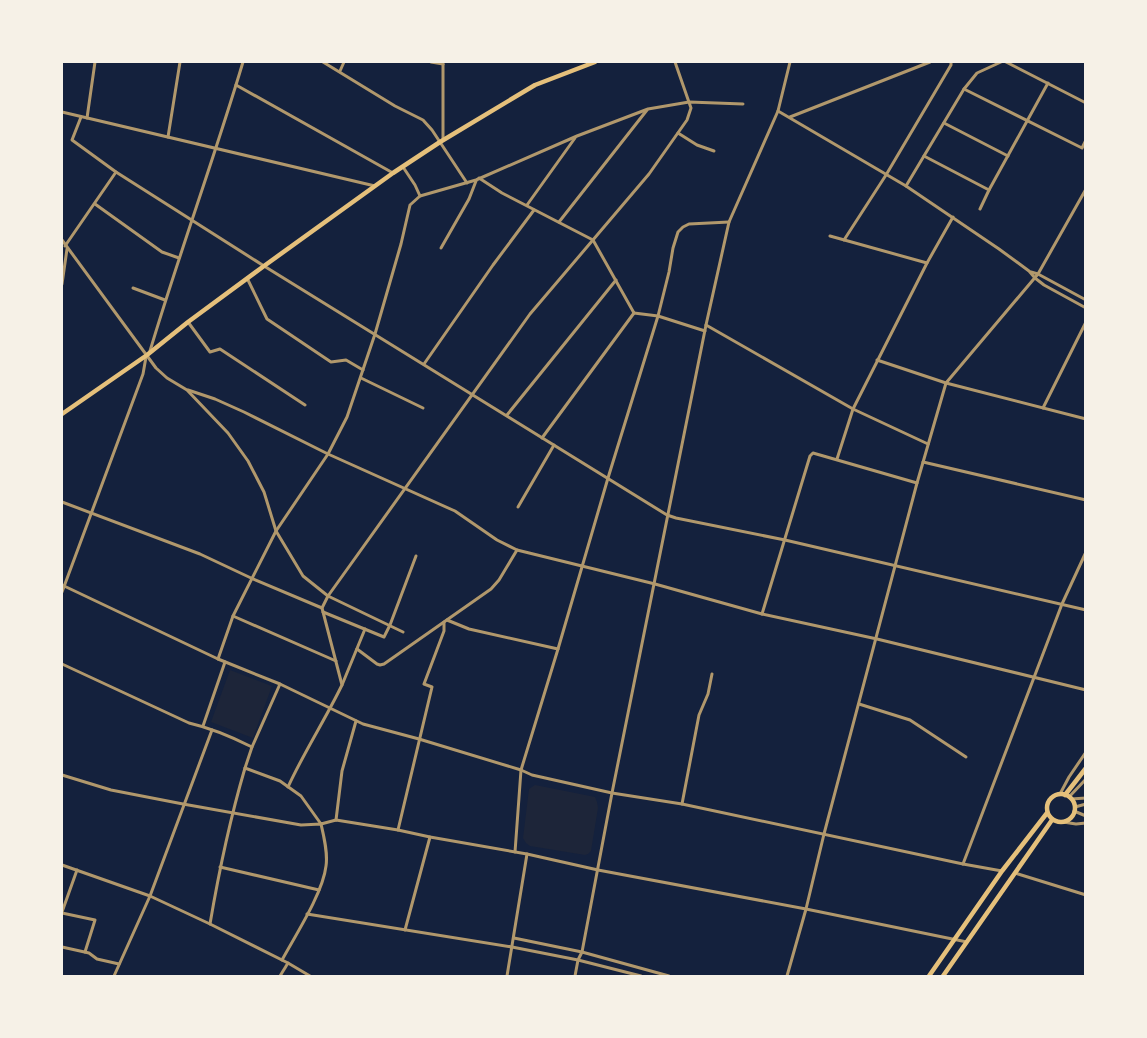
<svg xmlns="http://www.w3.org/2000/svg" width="1147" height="1038" viewBox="0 0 1147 1038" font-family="Signika,sans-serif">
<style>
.green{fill:#1d2539}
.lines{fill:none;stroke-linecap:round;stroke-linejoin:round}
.minor{stroke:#b1986c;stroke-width:3}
.tertiary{stroke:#b1986c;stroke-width:3}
.primary{stroke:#e5c07b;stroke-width:4.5}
</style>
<rect width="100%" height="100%" fill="#14213d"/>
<!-- green -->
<g class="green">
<polygon points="230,670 272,686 253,738 211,722"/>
<polygon points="535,785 595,797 597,802 598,808 591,851 588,854 585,855 530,846 526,843 523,838 529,789"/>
</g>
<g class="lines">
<!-- minor -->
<g class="minor">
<polyline points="323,62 395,106 423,120 432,130 467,183"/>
<polyline points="431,62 443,64"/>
<polyline points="1006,62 1086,103"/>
<polyline points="443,64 443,140"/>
<polyline points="340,71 344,62"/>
<polyline points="236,85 393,173"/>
<polyline points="964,89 1082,148 1086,140"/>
<polyline points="778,111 906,186 999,249 1029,271 1035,278 1044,285 1086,308"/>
<polyline points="62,112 375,186"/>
<polyline points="81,117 72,140 116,172 264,266 667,515 676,518 785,540 1086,610"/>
<polyline points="790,117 930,62"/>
<polyline points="87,118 95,62"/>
<polyline points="944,123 1008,156"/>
<polyline points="678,133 697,145 714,151"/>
<polyline points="168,137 180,62"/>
<polyline points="924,156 989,190"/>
<polyline points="403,167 415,185 420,196"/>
<polyline points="479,178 502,193 593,240 634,313"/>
<polyline points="906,186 964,89 977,73 1001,62"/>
<polyline points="95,204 162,252 179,258"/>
<polyline points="527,205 575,138"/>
<polyline points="980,209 989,190 1048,83"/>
<polyline points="559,222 647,110"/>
<polyline points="830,236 927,263"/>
<polyline points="844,240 886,175 951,65 951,62"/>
<polyline points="65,246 116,172"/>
<polyline points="441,248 469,199 476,181"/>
<polyline points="1031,272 1038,274 1086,300"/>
<polyline points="247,278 267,319 331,362 346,360 363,370"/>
<polyline points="62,284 67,249"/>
<polyline points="133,288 165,300"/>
<polyline points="634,313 658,316 705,331"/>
<polyline points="188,322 210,352 220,349 305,405"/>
<polyline points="706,325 853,409 928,444"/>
<path d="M150,351C179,254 214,159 243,62"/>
<polyline points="877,360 946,383 1086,419"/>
<polyline points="424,364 493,265 534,210"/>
<polyline points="361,378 423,408"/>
<polyline points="188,390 215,399 244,412 328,454 455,511 497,540 517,550 655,584 762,614 877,639 1086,690"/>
<polyline points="1043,408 1086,322"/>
<polyline points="507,415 616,280"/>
<polyline points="542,438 634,313"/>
<polyline points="837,459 853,409 927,263 953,217"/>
<polyline points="923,462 1086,500"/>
<polyline points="62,502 200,554 251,578 322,608"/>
<polyline points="518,507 554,445"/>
<polyline points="62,592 143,374 146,357"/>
<polyline points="323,612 384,637 390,625 416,556"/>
<polyline points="762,614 810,456 813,453 917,483"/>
<polyline points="233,616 336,661"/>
<polyline points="447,620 469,629 558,649"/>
<polyline points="403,632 328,596 530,314 649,174 687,120 691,108 675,62"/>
<polyline points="357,649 377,664 380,665 384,664 491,589 499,580 517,550"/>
<polyline points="218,659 233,616 276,531 328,454 347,417 375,334 401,244 410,205 420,196 476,180 577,136 648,109 689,102 743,104"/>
<polyline points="342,685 365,629"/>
<polyline points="859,704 910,720 966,757"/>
<polyline points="203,726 225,662"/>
<polyline points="252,747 280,684"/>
<path d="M62,775L111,790L183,804L301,825L321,824C324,837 328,853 326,866C323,893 295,936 282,960"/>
<polyline points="1071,799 1086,798"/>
<polyline points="682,804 699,715 708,694 712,674"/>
<polyline points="1075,807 1086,804"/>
<polyline points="336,820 342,771 356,721"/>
<polyline points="398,830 432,687 424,684 444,631 444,622"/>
<polyline points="515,852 521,770 558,649 608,478 658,316 669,272 673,248 678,232 683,227 689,224 729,222"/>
<polyline points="963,864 1062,604 1086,552"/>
<polyline points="220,867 319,890"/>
<polyline points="1015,873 1086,895"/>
<polyline points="62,912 77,870"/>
<polyline points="62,913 95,920 85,952"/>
<polyline points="307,914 512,947 578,960 641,976"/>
<path d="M210,924C219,871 230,819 245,768"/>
<polyline points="405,930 430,837"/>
<polyline points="514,938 582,952 669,976"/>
<polyline points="62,947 89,953 97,959 119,964"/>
<polyline points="114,976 150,896 212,730"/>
<polyline points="280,976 288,963"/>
<polyline points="507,976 527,854"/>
<polyline points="575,976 578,960 582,952 612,793"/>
<polyline points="787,976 806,909 824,834 917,483 946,383 1038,274 1086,189"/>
</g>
<!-- tertiary -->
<g class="tertiary">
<path d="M62,240L156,368L167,378L187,390L228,433L248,461L264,492L276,531L303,576L328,596L322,608L342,685C325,720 304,752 288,787"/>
<polyline points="62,585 218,659 280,684 363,724 419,739 521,770 532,775 612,793 682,804 963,864 1002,871"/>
<path d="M62,664L189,723C211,728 232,737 252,747L245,768L280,781L301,796L321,824L336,820L398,830L430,837L527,854L598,870L806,909L967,942"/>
<polyline points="612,793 706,325 729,222 778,111 790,62"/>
<polyline points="1060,794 1069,777 1086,752"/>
<polyline points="1069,797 1086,779"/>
<polyline points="1074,811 1086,816"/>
<polyline points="1063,822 1076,824 1086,823"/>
<polyline points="62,865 150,896 210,924 288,963 310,976"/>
</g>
<!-- primary -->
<g class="primary">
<polyline points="62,414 147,355 188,322 264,266 393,173 440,142 535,85 595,62"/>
<circle cx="1061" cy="808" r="14"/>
<polyline points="1065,795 1086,768"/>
<polyline points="929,976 1002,871 1047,813"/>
<polyline points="943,976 1052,820"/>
</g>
</g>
<!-- border -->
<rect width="1147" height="1038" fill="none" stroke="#f6f1e7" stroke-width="126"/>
</svg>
